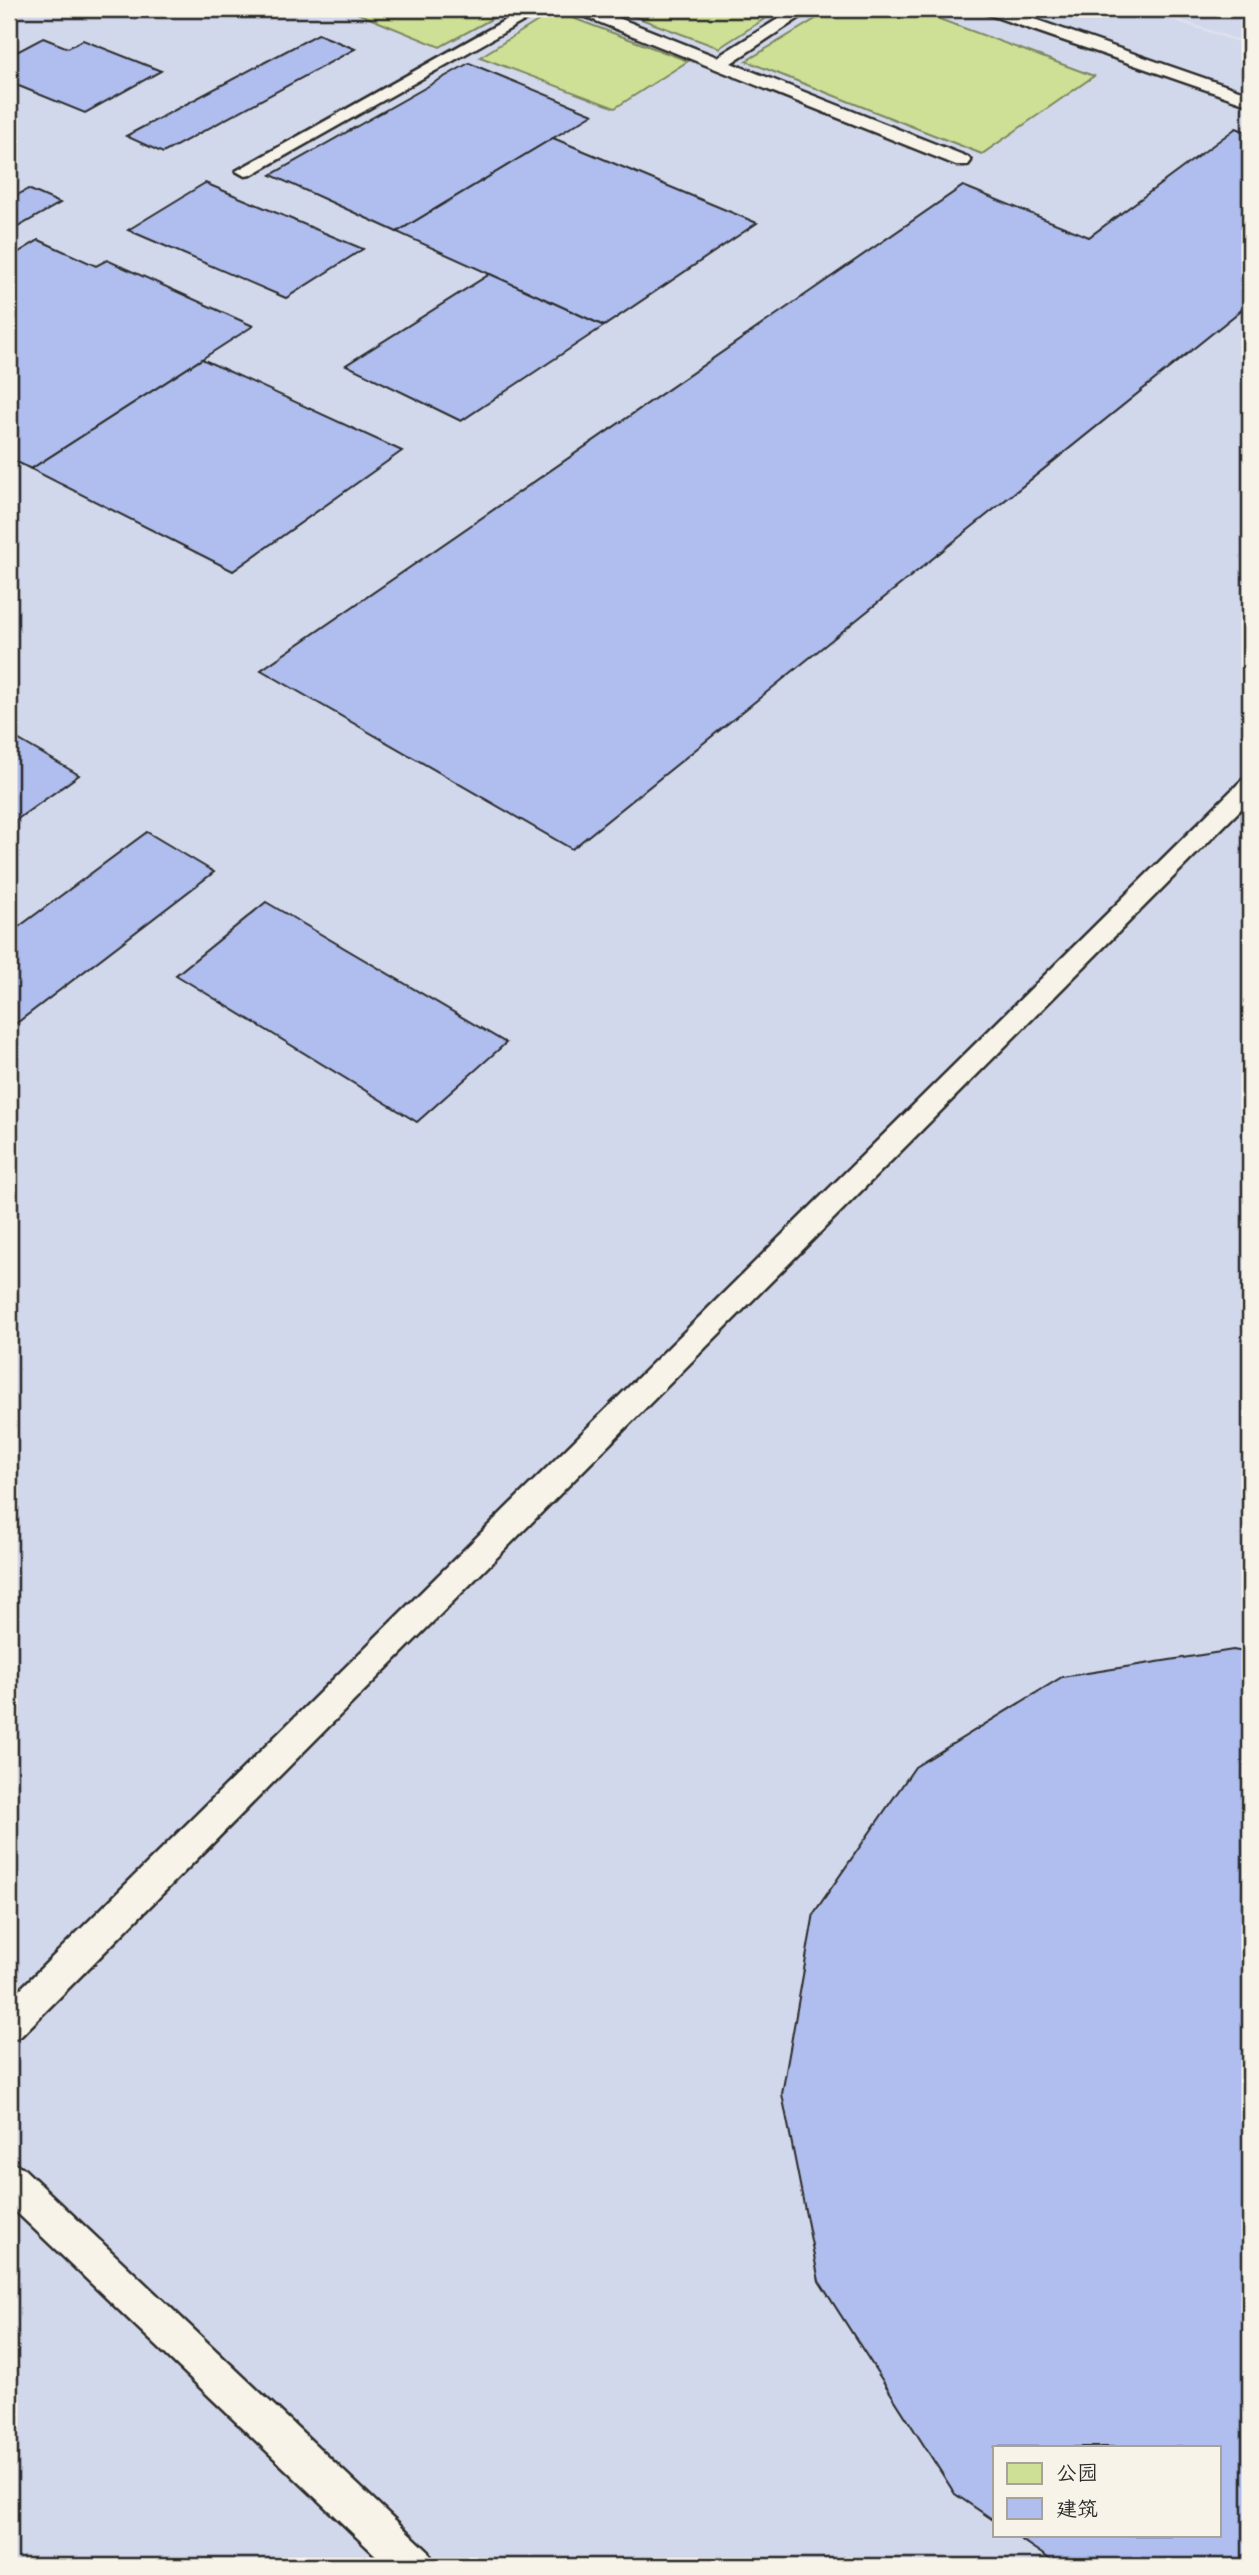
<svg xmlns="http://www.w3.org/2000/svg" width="1259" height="2575" viewBox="0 0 1259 2575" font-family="'Balsamiq Sans','LXGW WenKai TC',sans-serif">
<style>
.built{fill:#d2d8eb;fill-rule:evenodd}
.green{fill:#cee095;stroke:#7c8660;stroke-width:2}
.building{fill:#afbeee;stroke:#2b2b2b;stroke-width:2}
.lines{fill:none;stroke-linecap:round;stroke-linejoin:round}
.service-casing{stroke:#2b2b2b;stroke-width:5}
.service{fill:#f7f3e8;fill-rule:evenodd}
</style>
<rect width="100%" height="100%" fill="#e1e3ea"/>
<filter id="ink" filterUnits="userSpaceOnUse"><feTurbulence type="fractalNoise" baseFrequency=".0143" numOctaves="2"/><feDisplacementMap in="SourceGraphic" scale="14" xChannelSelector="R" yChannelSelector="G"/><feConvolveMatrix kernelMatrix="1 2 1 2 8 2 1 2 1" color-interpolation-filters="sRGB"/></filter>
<g filter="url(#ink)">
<!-- built -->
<g class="built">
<path d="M9,9H1140L1250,46V2566H9ZM995,2447H1219V2535H995Z"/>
<polygon points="1148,9 1250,9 1250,44"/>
</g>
<!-- green -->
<g class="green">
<polygon points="347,9 510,9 440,47"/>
<polygon points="614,9 780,9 719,48"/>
<polygon points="832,9 912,9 1094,76 982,154 746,61"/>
<polygon points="554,11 688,61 615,108 480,57"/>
</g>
<!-- building -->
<g class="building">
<polygon points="318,34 355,49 163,153 126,136"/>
<polygon points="43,38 68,48 83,40 161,71 85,113 9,82 9,56"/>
<polygon points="469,63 593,114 397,232 271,175"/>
<polygon points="1236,128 1250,133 1250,303 572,849 261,670 963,186 1089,237"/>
<polygon points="553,138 757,223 604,326 397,232"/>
<polygon points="205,183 363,249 286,298 128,230"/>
<polygon points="28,189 60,203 9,232 9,200"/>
<polygon points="39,240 96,266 107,260 253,326 31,469 9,458 9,258"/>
<polygon points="490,274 604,326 461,421 346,365"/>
<polygon points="202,359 402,451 233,571 31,469"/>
<polygon points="9,734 79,775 9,825"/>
<polygon points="147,832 214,872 9,1029 9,934"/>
<polygon points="266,902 506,1043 417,1122 176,975"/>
<polygon points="1233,1650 1250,1653 1250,2566 1060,2566 1014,2535 1219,2535 1219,2447 995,2447 995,2521 955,2494 819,2281 782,2094 814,1913 915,1767 1062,1677"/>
</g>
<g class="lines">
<!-- service casing -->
<g class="service-casing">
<g id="service">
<polygon points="525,9 545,9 251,175 245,176 236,171"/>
<polygon points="574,9 596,9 717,57 794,9 813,9 731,63 968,157 971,161 968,165 956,165 576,13"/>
<polygon points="982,9 1005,9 1250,94 1250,105 984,13"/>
<polygon points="1250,778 1250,800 21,2036 9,2041 9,2000 1242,780"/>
<polygon points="9,2162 22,2167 429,2552 434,2566 387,2566 9,2205"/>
</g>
</g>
<!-- service -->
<use href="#service" class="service"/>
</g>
</g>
<!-- margin -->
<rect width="1259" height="2575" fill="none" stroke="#f7f3e8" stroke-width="35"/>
<rect x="18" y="18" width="1224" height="2540" fill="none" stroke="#2b2b2b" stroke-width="2.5" filter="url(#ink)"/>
<!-- legend -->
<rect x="993" y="2446" width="228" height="91" fill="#f7f3e8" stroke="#a5a39c" stroke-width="2"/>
<rect x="1007" y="2463" width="35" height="21" fill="#cee095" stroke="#a5a39c" stroke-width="2"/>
<text x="1056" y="2480" font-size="21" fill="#2b2b2b">公园</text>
<rect x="1007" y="2498" width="35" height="21" fill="#afbeee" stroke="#a5a39c" stroke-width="2"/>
<text x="1056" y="2516" font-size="21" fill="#2b2b2b">建筑</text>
</svg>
